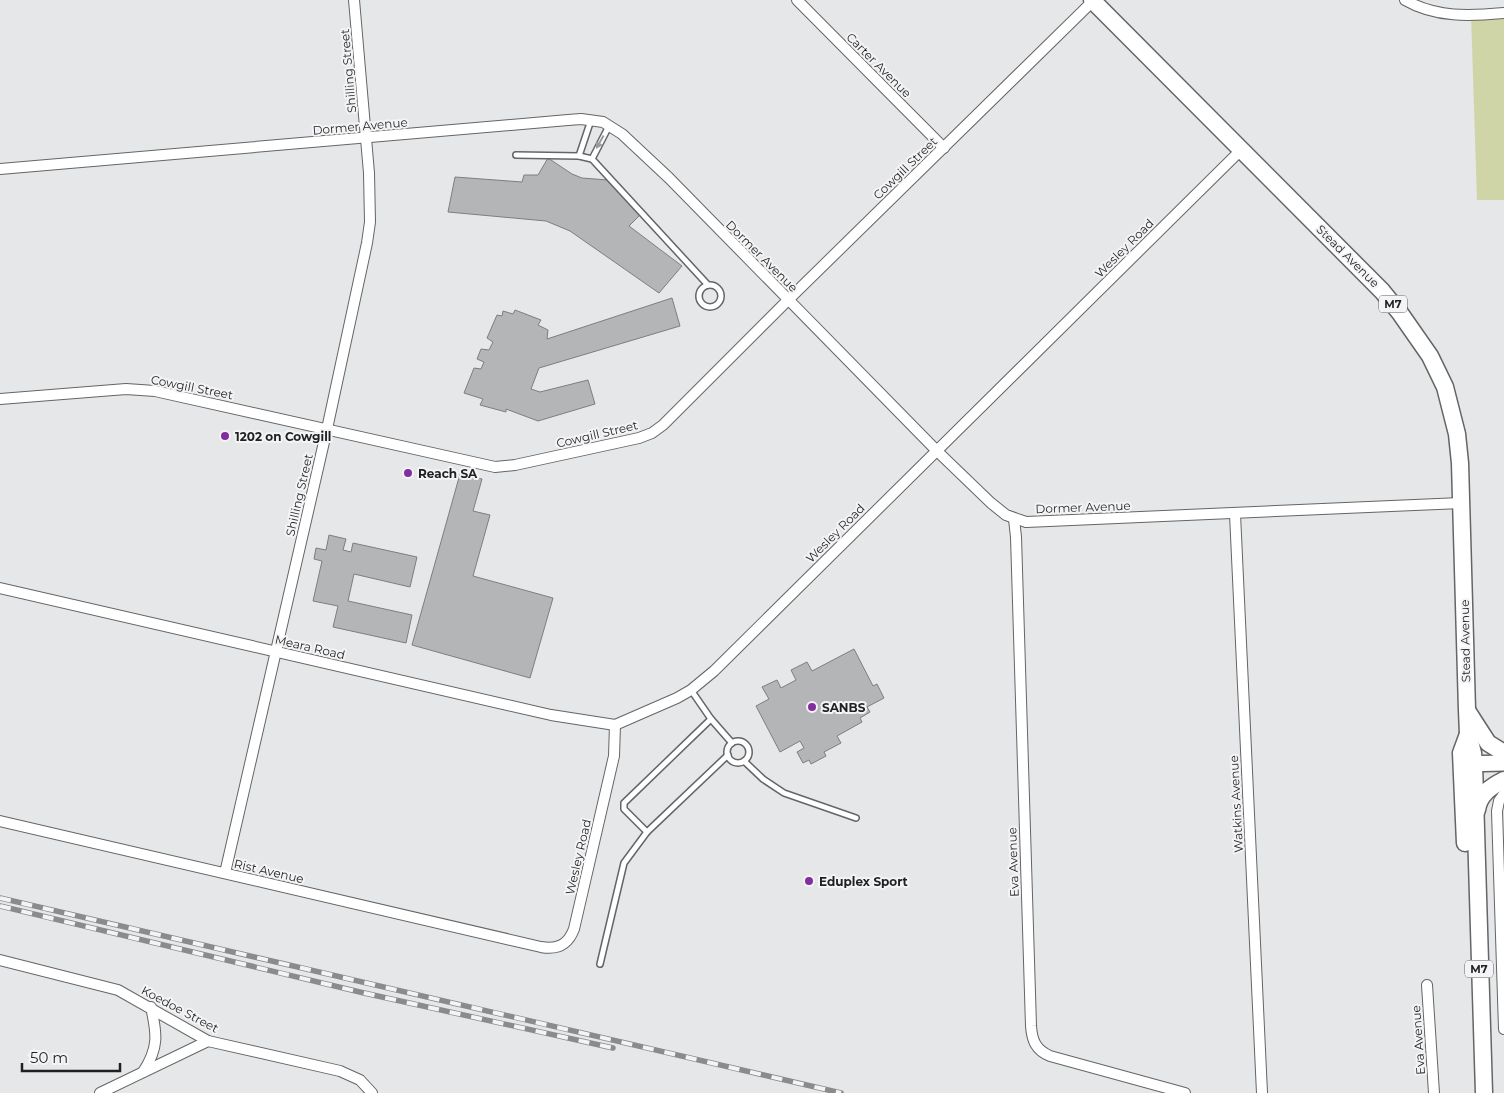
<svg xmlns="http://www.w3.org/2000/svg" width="1504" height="1093" viewBox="0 0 1504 1093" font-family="Montserrat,sans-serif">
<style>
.green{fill:#d0d5a7}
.building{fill:#b4b5b7;stroke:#7e7e80}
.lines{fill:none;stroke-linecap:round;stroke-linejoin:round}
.lane-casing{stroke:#646566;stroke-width:8}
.street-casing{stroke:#646566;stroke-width:12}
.secondary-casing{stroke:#646566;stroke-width:18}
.primary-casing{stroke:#646566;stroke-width:19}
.lane{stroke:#fff;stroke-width:5}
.street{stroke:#fff;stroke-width:10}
.secondary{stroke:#fff;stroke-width:15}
.primary{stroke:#fff;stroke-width:16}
.rail-casing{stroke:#8a8b8c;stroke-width:5.5}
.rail{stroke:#f4f4f6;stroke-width:4;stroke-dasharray:11;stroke-linecap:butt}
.oneway{fill:#9a9b9b}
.poi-dot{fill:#812f9e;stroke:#f4f4f6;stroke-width:2}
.labels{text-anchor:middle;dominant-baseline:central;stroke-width:4;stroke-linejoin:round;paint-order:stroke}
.shield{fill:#f4f4f6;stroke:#5f6060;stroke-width:1}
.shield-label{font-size:11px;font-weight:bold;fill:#1f2020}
.street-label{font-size:12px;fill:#1f2020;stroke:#f4f4f6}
.poi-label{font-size:12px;font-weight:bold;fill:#1f2020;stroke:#f4f4f6;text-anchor:start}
</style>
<rect width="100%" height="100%" fill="#e6e7e9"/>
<!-- green -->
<polygon class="green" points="1504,13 1504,200 1477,200 1471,14"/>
<!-- building -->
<g class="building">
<polygon points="548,158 572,174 582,178 608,180 641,214 629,226 682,266 659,293 570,231 546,221 448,212 455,177 522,182 524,175 538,175"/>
<polygon points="672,298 680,326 539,368 531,389 540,392 588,380 595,404 538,421 506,409 506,412 480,405 483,399 464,393 474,368 481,369 484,362 477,359 481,349 489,350 493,342 487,338 497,315 502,316 503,311 513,314 515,310 541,320 538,325 548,330 547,339"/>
<polygon points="460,474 482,479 473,511 490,515 473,576 553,598 530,678 412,645"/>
<polygon points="329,535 346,539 343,550 351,552 353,543 417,557 410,587 354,574 348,601 412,615 406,643 333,627 338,606 313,601 322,561 314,559 316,548 326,550"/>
<polygon points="854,649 873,686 877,684 884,698 867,707 870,712 860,718 862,722 837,736 841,743 824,752 826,756 811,764 809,760 803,763 797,752 804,748 800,741 780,752 756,706 769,699 762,687 777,680 781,688 796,680 791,670 807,662 812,671"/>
</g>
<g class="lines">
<!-- lane casing -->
<g class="lane-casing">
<g id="lane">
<polyline points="516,155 579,156 592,159 708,285"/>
<polyline points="579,156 591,120"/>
<polyline points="592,159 609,126"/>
<circle cx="710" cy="296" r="11"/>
<polyline points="691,690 711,719 732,743"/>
<polyline points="711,719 624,803 624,809 647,832 728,755"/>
<circle cx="738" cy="752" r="11"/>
<polyline points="744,761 763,779 784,793 856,818"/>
<polyline points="600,964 624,863 647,832"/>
</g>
</g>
<!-- street casing -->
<g class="street-casing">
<g id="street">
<polyline points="797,0 944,148"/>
<path d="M1405,0C1436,18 1470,16 1504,13"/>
<polyline points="0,169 568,120 581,119 603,122 622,134 669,178 937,451 991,503 1006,515 1026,522 1461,503"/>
<polyline points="0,399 126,389 155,391 495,467 515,465 639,438 652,433 663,425 788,300 1093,1"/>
<polyline points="1235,514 1262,1093"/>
<path d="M1014,519L1016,537L1031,1026C1032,1041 1036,1050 1050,1056L1185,1093"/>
<polyline points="0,588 551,715 615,725"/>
<polyline points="1504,794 1499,801 1497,811 1504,1029"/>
<path d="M0,821L541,947C557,950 568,945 574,929L614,756L615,725L677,698L691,690L714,671L1241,150"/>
<polyline points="225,873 327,429 367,243 370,222 369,173 354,0"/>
<polyline points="0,960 118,990 208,1041 340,1071 360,1080 372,1093"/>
<polyline points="1427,985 1434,1093"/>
<path d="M143,1072C159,1048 157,1034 151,1007"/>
<polyline points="100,1093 208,1041"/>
</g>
</g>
<!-- secondary casing -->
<g class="secondary-casing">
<polyline id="secondary" points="1463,764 1504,763"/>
</g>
<!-- primary casing -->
<g class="primary-casing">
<g id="primary">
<polyline points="1092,0 1382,291 1400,313 1430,356 1445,387 1457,434 1460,463 1467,710 1468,734 1473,753 1474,764 1484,1093"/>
<polyline points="1468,712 1488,743 1504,753"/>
<path d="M1477,810C1479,795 1490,787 1504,780"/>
<polyline points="1465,843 1461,753 1468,734"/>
</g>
</g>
<!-- lane -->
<use href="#lane" class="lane"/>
<!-- street -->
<use href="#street" class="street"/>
<!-- secondary -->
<use href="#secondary" class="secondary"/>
<!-- primary -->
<use href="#primary" class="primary"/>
<!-- rail casing -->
<g class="rail-casing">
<g id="rail">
<polyline points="0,898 841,1093"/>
<polyline points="0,906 364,993 613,1048"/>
</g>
</g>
<!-- rail -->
<use href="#rail" class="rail"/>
</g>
<!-- one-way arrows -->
<defs><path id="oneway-solid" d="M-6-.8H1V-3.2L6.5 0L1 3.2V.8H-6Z" transform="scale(1.25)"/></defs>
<use class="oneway" href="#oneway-solid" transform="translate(600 142) rotate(119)"/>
<!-- markers -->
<g class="poi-dot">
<circle cx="225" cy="436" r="5"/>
<circle cx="408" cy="473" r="5"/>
<circle cx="812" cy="707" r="5"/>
<circle cx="809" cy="881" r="5"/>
</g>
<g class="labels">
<!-- shield labels -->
<g class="shield">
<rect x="1379" y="295.5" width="28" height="17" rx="4"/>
<rect x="1465" y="960.5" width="28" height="17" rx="4"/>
</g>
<g class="shield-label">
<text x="1393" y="304">M7</text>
<text x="1479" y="969">M7</text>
</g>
<!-- street labels -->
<g class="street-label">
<text transform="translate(879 65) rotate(45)">Carter Avenue</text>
<text transform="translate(348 71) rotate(-95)">Shilling Street</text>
<text transform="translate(360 126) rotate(-5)">Dormer Avenue</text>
<text transform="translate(905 168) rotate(-44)">Cowgill Street</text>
<text transform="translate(1124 248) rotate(-45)">Wesley Road</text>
<text transform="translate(762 256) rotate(45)">Dormer Avenue</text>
<text transform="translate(1348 256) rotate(45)">Stead Avenue</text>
<text transform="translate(192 387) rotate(11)">Cowgill Street</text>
<text transform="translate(597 434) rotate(-13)">Cowgill Street</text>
<text transform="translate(299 495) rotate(-77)">Shilling Street</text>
<text transform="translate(1083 507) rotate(-2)">Dormer Avenue</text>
<text transform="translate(835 533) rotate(-45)">Wesley Road</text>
<text transform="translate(1465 641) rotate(-91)">Stead Avenue</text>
<text transform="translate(310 647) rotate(13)">Meara Road</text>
<text transform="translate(1236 804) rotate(-93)">Watkins Avenue</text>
<text transform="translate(578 857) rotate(-77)">Wesley Road</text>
<text transform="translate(1013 862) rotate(-92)">Eva Avenue</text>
<text transform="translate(269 871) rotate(13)">Rist Avenue</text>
<text transform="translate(180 1009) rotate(28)">Koedoe Street</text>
<text transform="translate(1418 1040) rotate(-94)">Eva Avenue</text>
</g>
<!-- poi labels -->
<g class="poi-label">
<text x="235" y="436">1202 on Cowgill</text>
<text x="418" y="473">Reach SA</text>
<text x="822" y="707">SANBS</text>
<text x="819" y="881">Eduplex Sport</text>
</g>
</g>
<!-- scale -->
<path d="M22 1063v8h98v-8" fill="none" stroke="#1f2020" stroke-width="2.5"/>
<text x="30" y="1063" font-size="15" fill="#1f2020" stroke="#f4f4f6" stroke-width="4" paint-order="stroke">50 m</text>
</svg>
